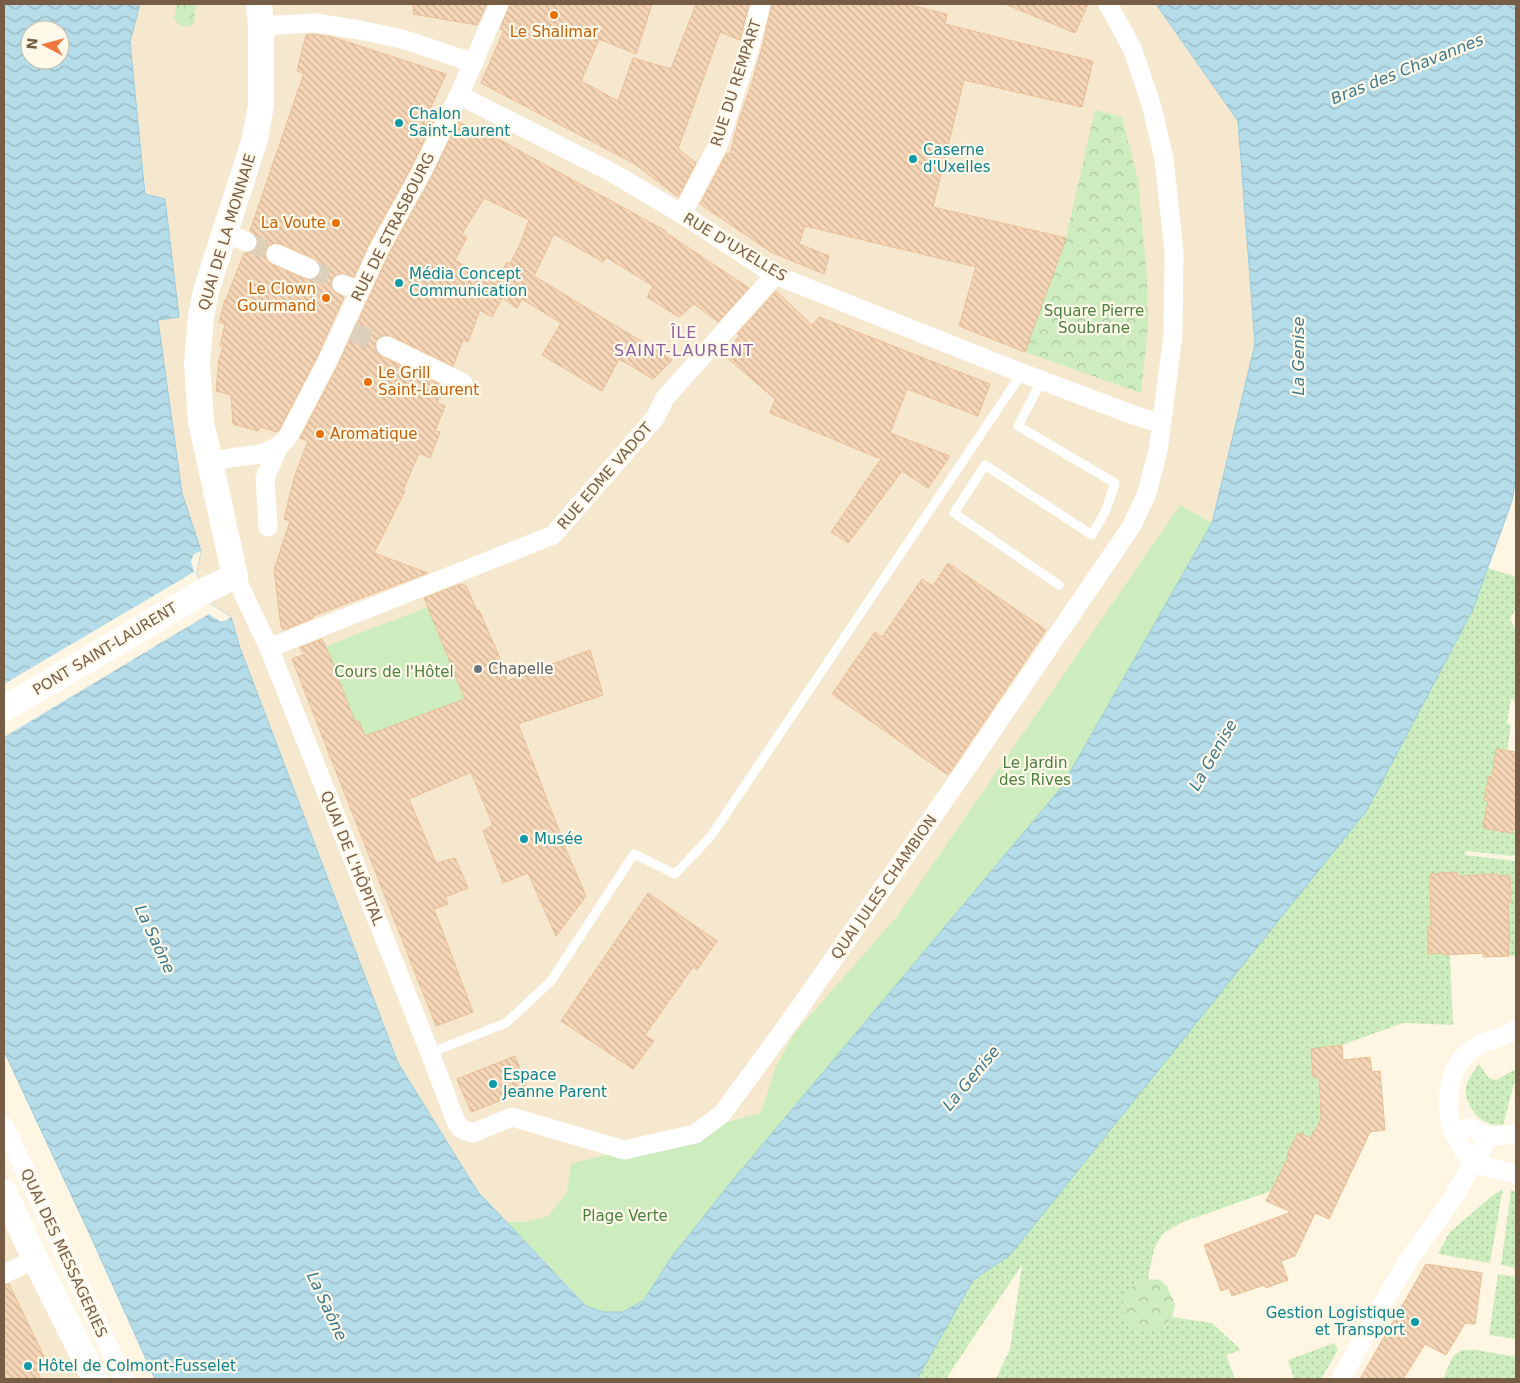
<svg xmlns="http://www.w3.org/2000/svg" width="1520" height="1383" viewBox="0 0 1520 1383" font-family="'DejaVu Sans',sans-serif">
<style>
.residential{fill:#f6e8cf}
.grass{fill:url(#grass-dots)}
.park{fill:url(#park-crowns)}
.garden{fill:#cdedbf}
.water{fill:url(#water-waves);stroke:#9acbdc;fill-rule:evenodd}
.pier{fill:#fef6e2}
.building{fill:url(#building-back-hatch);stroke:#eabe96;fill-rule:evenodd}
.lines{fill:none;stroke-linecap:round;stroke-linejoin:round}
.street-tunnel{stroke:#dcd0bb;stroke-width:19;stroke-dasharray:19 9;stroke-linecap:butt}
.lane{stroke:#fff;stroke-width:9}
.street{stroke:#fff;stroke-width:19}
.secondary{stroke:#fff;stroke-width:26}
.food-dot{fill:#e8710a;stroke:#fff9ea;stroke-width:2}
.culture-dot{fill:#0f9aa8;stroke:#fff9ea;stroke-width:2}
.worship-dot{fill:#6b7280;stroke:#fff9ea;stroke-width:2}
.labels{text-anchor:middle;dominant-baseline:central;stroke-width:4.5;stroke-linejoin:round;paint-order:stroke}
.food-label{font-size:15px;fill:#c56008;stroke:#fff9ea;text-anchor:end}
.street-label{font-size:15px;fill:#785d46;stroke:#fff9ea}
.culture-label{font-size:15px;fill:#0d838f;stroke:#fff9ea;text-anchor:start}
.park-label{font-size:15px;fill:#4a7f3d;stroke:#fff9ea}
.worship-label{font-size:15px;fill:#5b616d;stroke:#fff9ea;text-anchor:start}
.water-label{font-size:16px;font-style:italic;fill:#3e788d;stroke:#fff9ea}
.neighbourhood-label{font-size:16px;letter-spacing:1px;fill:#8e619c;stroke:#fff9ea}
</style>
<defs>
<pattern id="grass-dots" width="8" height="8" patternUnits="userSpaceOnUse" patternTransform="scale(1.25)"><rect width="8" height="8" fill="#cdedbf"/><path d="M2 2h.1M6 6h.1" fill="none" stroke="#abc39d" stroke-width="1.8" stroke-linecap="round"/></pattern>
<pattern id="park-crowns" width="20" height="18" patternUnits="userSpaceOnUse" patternTransform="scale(1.25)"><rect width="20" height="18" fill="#cdedbf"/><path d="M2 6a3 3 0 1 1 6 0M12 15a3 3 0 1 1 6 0" fill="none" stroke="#abc39d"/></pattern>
<pattern id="water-waves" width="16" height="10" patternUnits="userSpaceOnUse" patternTransform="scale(1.25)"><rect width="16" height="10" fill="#b5dce9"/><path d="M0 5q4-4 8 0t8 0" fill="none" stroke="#98b6bf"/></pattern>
<pattern id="building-back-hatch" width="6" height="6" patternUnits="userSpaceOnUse" patternTransform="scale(1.25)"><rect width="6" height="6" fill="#f6d6b7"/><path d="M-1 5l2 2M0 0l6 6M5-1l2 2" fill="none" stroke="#ccb197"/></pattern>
</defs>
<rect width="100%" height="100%" fill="#fef6e2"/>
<!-- residential -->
<g class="residential">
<polygon points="140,4 1156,4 1238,121 1255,344 1212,523 1061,788 728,1186 671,1258 587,1306 478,1192 398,1063 240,648 232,617 212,604 196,574 201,551 182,493 158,320 179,317 165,199 146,195 130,42"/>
<polygon points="4,1170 94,1379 4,1379"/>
</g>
<!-- grass -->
<g class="grass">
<polygon points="1488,568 1516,577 1516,608 1510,619 1516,630 1516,694 1515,700 1511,699 1507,724 1511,725 1507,751 1496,749 1492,777 1489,777 1484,800 1488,801 1483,828 1511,833 1513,829 1516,830 1516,854 1512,856 1467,851 1465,855 1516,861 1516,956 1509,956 1508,941 1510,941 1509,913 1503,902 1511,901 1510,875 1497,876 1496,874 1468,875 1457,881 1456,872 1430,874 1431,916 1437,927 1428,927 1428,953 1443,953 1444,955 1450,955 1453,1025 1403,1023 1342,1045 1311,1049 1313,1077 1318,1077 1320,1108 1326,1124 1319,1122 1311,1139 1298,1133 1287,1155 1300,1161 1271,1191 1183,1222 1163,1233 1154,1249 1148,1279 1132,1286 1164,1328 1172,1317 1212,1323 1241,1350 1226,1355 1235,1379 996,1379 1010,1349 1022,1265 949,1374 947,1379 917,1379 973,1280 1010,1255 1472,611"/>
<path d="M1479,1064L1489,1078L1496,1080L1516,1069V1081L1514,1084L1503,1125C1498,1125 1492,1125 1488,1123C1476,1119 1464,1101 1466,1088C1467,1080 1474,1071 1479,1064Z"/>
<polygon points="1503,1189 1490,1263 1438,1254 1449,1233 1493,1195"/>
<polygon points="1511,1190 1516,1192 1516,1268 1501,1265"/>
<polygon points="1498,1274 1516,1277 1516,1339 1489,1335"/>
<polygon points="1334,1343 1338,1350 1321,1379 1294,1379 1288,1360"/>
<polygon points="1462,1350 1477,1350 1516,1357 1516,1379 1443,1379 1453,1356"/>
</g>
<!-- park -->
<g class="park">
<path d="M177,4H196L194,23C186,29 179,27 174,19Z"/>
<polygon points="1095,110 1122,117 1138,181 1147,276 1148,325 1141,393 1025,352 1066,238"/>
<polygon points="1148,1279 1160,1280 1167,1286 1175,1305 1172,1317 1164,1327 1148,1331 1134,1328 1122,1316 1123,1299 1132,1286"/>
</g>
<!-- garden -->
<g class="garden">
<polygon points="1180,505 1212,523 1061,788 728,1186 671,1258 644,1300 623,1312 602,1312 587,1306 507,1222 526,1222 548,1216 567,1192 571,1164 761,1113 776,1066 794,1034 898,915"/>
<polygon points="428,607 465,699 365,736 359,721 355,722 326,646"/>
</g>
<!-- water -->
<path class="water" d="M4,4H140L130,42L145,194L165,199L179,317L158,320L182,493L201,551L196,574L211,604L231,617L240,648L398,1063L478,1192L586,1306L603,1312H623L644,1300L671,1258L728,1186L1061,788L1212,523L1255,344L1238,121L1156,4H1516V477L1512,501L1472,611L1367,810L1010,1255L973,1280L917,1379H155L91,1237L4,1051ZM30,30H60V60H30Z"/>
<!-- pier -->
<polygon class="pier" points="201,551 196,574 211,604 231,617 225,621 219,621 209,614 4,737 4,684 194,572 191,561 194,554"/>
<!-- building -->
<g class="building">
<polygon points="414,4 487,4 477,25 413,14"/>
<polygon points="510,4 652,4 636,54 599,39 581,81 618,101 633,58 671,69 696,4 749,4 740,40 720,32 678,149 696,163 678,197 635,164 481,83 504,30 500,29"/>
<polygon points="772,4 905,4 947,14 945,24 1093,61 1082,107 964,80 933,207 1066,238 1025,352 959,326 976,267 805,226 799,244 829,256 824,274 771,252 700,204 727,153 730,154 738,123 750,89 762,48"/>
<polygon points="1005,4 1088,4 1075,33"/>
<path d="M314,34L332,37L446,74L430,109L438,112L411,168L369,244L354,277L341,273L336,275L332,279L331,285L333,290L344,297L317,357L279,430L277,432L260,427L258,431L233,424L231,395L216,391L219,360L223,346H220L225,324L219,322L225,300H226L244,253H249L253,251L257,246L258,240L256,236L250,231L304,73L297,71L306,35ZM275,243L281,244L315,259L319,262L321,267L320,274L316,278L311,280L306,279L271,264L267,260L265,255L266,250L269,245Z"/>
<path d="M458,122L500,140L666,231L665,232L749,288L718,322L694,304L679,317L647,297L653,286L606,257L603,262L554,234L534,276L672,360L653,379L619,359L602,391L542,355L561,323L522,299L517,308L502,298L492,317L480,310L468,342L463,340L453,366L391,336L385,335L379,337L376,341L375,346L376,352L381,356L444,386L437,403L445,406L435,431L440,432L430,458L419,453L403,490L405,491L374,553L428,573L313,616V618L284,630L281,627L274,570L290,521L284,519L294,478L308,441L300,438L337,367L389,254L431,178ZM484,198L529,220L521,242L510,264L507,262L495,284L455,260L467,237L462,234Z"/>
<polygon points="776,291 812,325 819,317 990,384 978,416 907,389 890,433 950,456 928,488 902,471 848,543 831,532 881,459 770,413 775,399 724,355 740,335 737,334"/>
<polygon points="948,563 1046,630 948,775 832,694 875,632 882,637 922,579 933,586"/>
<polygon points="461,584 466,586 477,611 479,610 498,654 507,681 590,650 603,695 518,724 560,833 559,834 586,896 556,936 528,873 503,883 483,831 493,825 471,772 409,799 436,863 455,858 468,888 445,897 448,904 434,909 473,1012 436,1026 292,659 305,654 299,648 322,639 334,665 333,665 355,722 359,721 365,736 465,699 424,598"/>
<polygon points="1496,749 1516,752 1516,830 1513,829 1512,833 1483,828 1488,801 1484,800 1489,776 1492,777"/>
<polygon points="1457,872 1457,876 1497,874 1497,876 1510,875 1511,902 1508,902 1510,941 1508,941 1509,956 1483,957 1483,953 1444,955 1443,953 1428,954 1428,927 1431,927 1430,874"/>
<polygon points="648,893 717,941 697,970 693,967 645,1035 654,1041 633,1069 561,1021"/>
<polygon points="1342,1045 1343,1060 1370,1057 1372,1072 1380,1071 1385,1130 1370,1132 1329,1219 1315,1213 1295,1256 1281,1261 1288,1280 1266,1288 1264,1285 1232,1296 1229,1288 1221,1291 1204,1245 1291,1212 1266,1201 1289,1156 1287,1155 1298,1133 1311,1138 1321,1119 1319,1077 1313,1077 1311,1049"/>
<polygon points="515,1056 528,1090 471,1112 457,1079"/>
<polygon points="1426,1264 1482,1273 1475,1324 1465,1323 1446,1355 1425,1344 1403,1379 1360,1379"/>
<polygon points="9,1284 47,1363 36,1368 41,1379 4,1379 4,1285"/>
</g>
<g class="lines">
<!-- street-tunnel -->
<g class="street-tunnel">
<polyline points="247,242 276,254"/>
<polyline points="310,269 342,284"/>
<polyline points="352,332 386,346"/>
</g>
<!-- lane -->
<g class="lane">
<polyline points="1042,380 1018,426 1115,483 1106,510 1092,535 985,465 954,513 1059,585"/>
<polyline points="430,1053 506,1023 551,981 634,854 675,874 711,836 1022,373"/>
</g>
<!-- street -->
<g class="street">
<polyline points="261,26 315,23 360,30 402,39 474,63"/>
<polyline points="459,95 611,172 682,214 775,275 1022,373 1128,413 1161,424"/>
<polyline points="682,214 718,145 749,50 761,4"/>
<polyline points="238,238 247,242"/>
<polyline points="276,254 310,269"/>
<polyline points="342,284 359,291"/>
<polyline points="386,346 463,383"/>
<polyline points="210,462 230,458 261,454 279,446"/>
<polyline points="268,527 265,478 279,446 288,437 327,362 379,249 421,173 459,95 499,4"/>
<polyline points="235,576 269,648 430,1053 456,1122 461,1129 473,1133 512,1117 624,1150 695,1134 722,1114 791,1020 968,766 1131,527 1146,496 1158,451 1173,335 1174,252 1164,159 1152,107 1132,48 1108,4"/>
<polyline points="269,648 553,535 655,418 665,398 775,275"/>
<polyline points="4,1126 124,1379"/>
<polyline points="1454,1132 1471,1128 1487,1137 1516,1134"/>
<polyline points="1487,1137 1480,1153 1471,1163 1516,1174"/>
<polyline points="4,1274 35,1259"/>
<path d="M1341,1379C1361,1342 1381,1305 1403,1269C1425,1233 1456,1202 1471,1163C1466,1153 1458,1143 1454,1133C1442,1104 1448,1062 1477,1046C1489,1039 1505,1038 1516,1029"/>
</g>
<!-- secondary -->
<g class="secondary">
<polyline points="4,709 206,590 235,576 201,422 197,363 201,317 206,291 255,139 261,105 261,26 259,4"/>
<polyline points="4,1192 35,1259 95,1379"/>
</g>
</g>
<!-- markers -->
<g class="food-dot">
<circle cx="554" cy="15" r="5"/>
<circle cx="336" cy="223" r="5"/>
<circle cx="326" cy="298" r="5"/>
<circle cx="368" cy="382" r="5"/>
<circle cx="320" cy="434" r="5"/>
</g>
<g class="culture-dot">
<circle cx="399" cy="123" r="5"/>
<circle cx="913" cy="159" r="5"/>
<circle cx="399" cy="283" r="5"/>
<circle cx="524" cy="839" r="5"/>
<circle cx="493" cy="1084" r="5"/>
<circle cx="1415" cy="1322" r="5"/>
<circle cx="28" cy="1366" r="5"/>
</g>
<circle class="worship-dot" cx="478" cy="669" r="5"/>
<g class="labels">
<!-- food labels -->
<g class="food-label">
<text x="554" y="32" text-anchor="middle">Le Shalimar</text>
<text x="326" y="223">La Voute</text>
<text x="316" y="289">Le Clown<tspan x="316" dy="17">Gourmand</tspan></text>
<text x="378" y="373" text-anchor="start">Le Grill<tspan x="378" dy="17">Saint-Laurent</tspan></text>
<text x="330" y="434" text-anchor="start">Aromatique</text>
</g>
<!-- street labels -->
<g class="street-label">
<text transform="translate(736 83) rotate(-72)">RUE DU REMPART</text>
<text transform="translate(393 227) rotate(-63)">RUE DE STRASBOURG</text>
<text transform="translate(227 232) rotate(-73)">QUAI DE LA MONNAIE</text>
<text transform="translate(735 247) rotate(31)">RUE D'UXELLES</text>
<text transform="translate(605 476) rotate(-49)">RUE EDME VADOT</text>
<text transform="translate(105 649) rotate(-31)">PONT SAINT-LAURENT</text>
<text transform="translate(352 858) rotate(68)">QUAI DE L'HÔPITAL</text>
<text transform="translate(884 887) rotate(-55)">QUAI JULES CHAMBION</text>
<text transform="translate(64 1253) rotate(65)">QUAI DES MESSAGERIES</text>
</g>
<!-- culture labels -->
<g class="culture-label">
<text x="409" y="114">Chalon<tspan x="409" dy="17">Saint-Laurent</tspan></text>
<text x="923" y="150">Caserne<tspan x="923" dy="17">d'Uxelles</tspan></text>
<text x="409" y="274">Média Concept<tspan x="409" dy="17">Communication</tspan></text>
<text x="534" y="839">Musée</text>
<text x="503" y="1075">Espace<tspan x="503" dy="17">Jeanne Parent</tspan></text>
<text x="1405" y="1313" text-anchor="end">Gestion Logistique<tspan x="1405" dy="17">et Transport</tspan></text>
<text x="38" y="1366">Hôtel de Colmont-Fusselet</text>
</g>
<!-- park labels -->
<g class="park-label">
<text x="1094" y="311">Square Pierre<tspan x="1094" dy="17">Soubrane</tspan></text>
<text x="394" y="672">Cours de l'Hôtel</text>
<text x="1035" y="763">Le Jardin<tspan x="1035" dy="17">des Rives</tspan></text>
<text x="625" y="1216">Plage Verte</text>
</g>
<!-- worship labels -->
<g class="worship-label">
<text x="488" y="669">Chapelle</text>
</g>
<!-- water labels -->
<g class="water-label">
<text transform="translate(1407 69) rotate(-22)">Bras des Chavannes</text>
<text transform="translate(1298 356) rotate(-90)">La Genise</text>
<text transform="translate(1213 755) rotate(-60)">La Genise</text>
<text transform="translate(155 939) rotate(65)">La Saône</text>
<text transform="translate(971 1078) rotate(-50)">La Genise</text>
<text transform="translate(327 1306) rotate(65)">La Saône</text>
</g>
<!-- neighbourhood labels -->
<g class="neighbourhood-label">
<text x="684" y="332">ÎLE<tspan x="684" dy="18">SAINT-LAURENT</tspan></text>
</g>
</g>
<!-- border -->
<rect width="1520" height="1383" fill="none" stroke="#785d46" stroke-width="10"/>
<!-- north arrow -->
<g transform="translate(45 45) rotate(276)"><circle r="24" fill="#fff9ea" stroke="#c9bba8"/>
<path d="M0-4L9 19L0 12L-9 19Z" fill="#f2773c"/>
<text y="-8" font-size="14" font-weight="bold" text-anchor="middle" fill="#785d46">N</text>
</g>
</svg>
